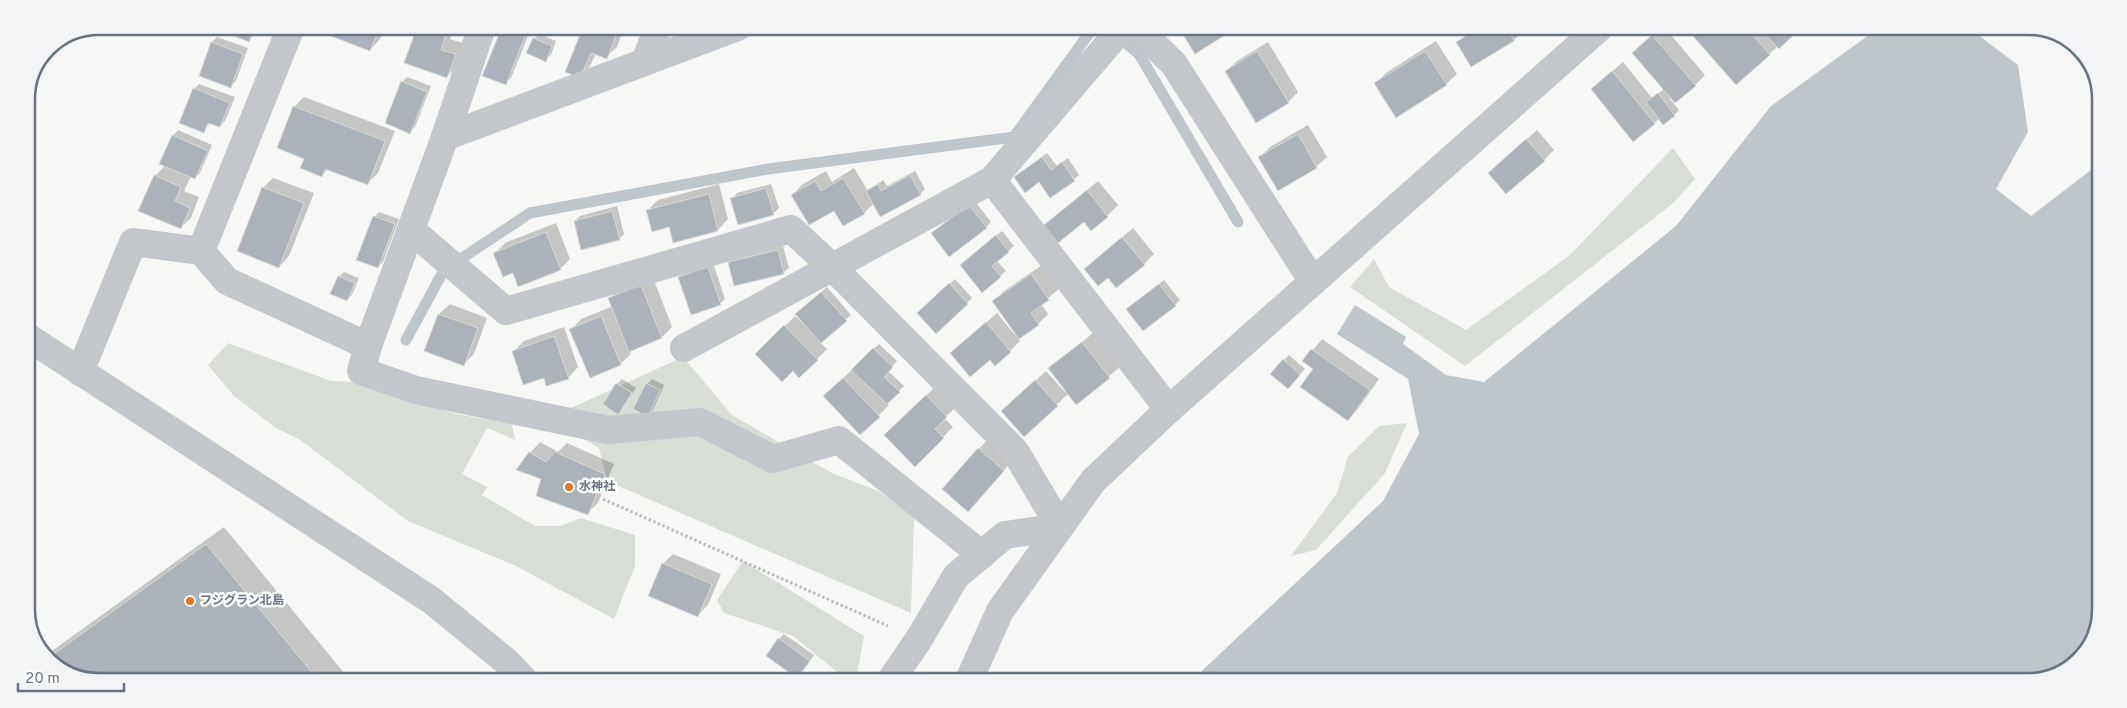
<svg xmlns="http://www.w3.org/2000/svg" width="2127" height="708" viewBox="0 0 2127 708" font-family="Overpass,'Noto Sans JP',sans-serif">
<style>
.green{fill:#d8ded6}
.water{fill:#bec6cc}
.shadow{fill:#0003}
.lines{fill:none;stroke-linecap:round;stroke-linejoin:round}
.stream{stroke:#bec6cc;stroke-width:11}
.building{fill:#acb2b9;stroke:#d9d9d7}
.path{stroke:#bdbec1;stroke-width:3;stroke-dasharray:2.5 2.5;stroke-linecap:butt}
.minor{stroke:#c3c6ca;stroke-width:28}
.poi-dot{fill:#e2762a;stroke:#fff;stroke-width:2}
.labels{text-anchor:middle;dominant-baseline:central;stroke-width:5;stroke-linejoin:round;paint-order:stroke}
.poi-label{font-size:12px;font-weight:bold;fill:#677285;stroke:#fff;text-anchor:start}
.rim{fill:none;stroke:#677285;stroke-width:2.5}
</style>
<rect width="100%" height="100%" fill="#f7f7f5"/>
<!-- green -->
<g class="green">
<polygon points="1673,148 1695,179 1672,204 1465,366 1350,287 1374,259 1389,287 1466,330 1570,255"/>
<polygon points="228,343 331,381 357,382 405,400 457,414 512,424 515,440 487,428 462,474 487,487 482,495 535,526 560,526 581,518 635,535 635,566 614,619 516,566 408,521 299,439 276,428 234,396 208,365"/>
<polygon points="683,357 732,415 832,473 878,491 914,516 911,613 607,481 599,448 549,418"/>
<polygon points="1407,423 1385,473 1316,550 1291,556 1337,493 1348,457 1379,426"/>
<polygon points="743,561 864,636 856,680 847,680 793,636 724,613 717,600"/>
</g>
<!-- water -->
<polygon class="water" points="1877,29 1970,29 2018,65 2028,132 1996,189 2031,216 2100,163 2098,628 2073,667 2028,682 1191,681 1383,501 1419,434 1408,379 1337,334 1355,305 1406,337 1403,344 1446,375 1484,382 1676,226 1771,106"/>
<!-- shadow -->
<g class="shadow">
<polygon points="220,26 260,26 248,41"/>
<polygon points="333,27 385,27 380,39 370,50 330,35"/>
<polygon points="418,27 454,27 450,39 465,44 457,66 447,76 406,63"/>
<polygon points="503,27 520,27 530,31 511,78 505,83"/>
<polygon points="584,27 624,27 617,47 606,57 596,53 590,66 580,77 567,72"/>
<polygon points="1181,28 1235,28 1195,52"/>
<polygon points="1474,28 1523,28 1524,30 1514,40 1471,65 1458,42"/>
<polygon points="1661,28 1665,28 1705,75 1695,85 1670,99 1679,110 1674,115 1660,118 1654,123 1592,89 1623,62 1652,98 1664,89 1644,43"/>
<polygon points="1687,28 1799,28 1769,54"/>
<polygon points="539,34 556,41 551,55 546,60 534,39"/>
<polygon points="217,37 248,48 236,81 231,86 201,75 212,42"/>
<polygon points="1436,41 1457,74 1446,84 1376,83 1386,73"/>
<polygon points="1268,42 1298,92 1288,102 1227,71 1237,61"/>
<polygon points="407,77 431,86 415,127 410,132 402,82"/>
<polygon points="199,84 235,97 225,121 220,126 210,122 204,132 194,89"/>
<polygon points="304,97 395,131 378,173 368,183 328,169 322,175 306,158 294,107"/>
<polygon points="1308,125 1327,157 1316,167 1260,157 1270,147"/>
<polygon points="26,128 30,130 26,140"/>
<polygon points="178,130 212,145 200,173 195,178 191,176 184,191 199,197 191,218 180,228 155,176 166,165 173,136"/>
<polygon points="1537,130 1554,150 1544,160 1500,163"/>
<polygon points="1047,153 1057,166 1068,158 1079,175 1051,196 1040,181 1016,177"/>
<polygon points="854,168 868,191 883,180 887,186 915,171 925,189 920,194 874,203 864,213 834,209 792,195 803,184 826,171 832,182"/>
<polygon points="273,178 314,193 289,256 279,267 263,188"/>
<polygon points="1098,181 1118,205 1107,216 1091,229 1084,221 1045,225"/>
<polygon points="719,184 728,219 718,230 674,241 670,226 647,211 658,200"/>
<polygon points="771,184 779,208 773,214 732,199 737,193"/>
<polygon points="974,200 991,222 986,227 938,228"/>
<polygon points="617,206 624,234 619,239 575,221 580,216"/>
<polygon points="379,212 399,219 383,262 378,267 374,217"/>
<polygon points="556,223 570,259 560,269 514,272 495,254 505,243"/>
<polygon points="1133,228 1154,254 1144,264 1108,276 1085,269"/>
<polygon points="1002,231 1014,246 997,261 1006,271 982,291 966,260"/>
<polygon points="783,246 789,268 783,273 729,263 734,258"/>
<polygon points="713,263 725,299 720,304 679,278 685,273"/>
<polygon points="1042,265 1059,289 1041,304 1048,314 1038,324 1018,338 1020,341 1010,351 990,358 952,353 997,313 1015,335 1017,334 994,301 1004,291"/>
<polygon points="344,272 359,278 352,295 347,300 339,277"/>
<polygon points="652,275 672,327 662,337 629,350 631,354 620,364 571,330 581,319 613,306 610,298 620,288"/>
<polygon points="955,279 972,298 936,332 918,313"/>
<polygon points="1164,280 1180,300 1175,305 1133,305"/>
<polygon points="827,287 851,315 820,342 827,349 817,359 793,370 757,354 795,316 801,322 803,321 802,309"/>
<polygon points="450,304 487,318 474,354 464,364 426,350 439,314"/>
<polygon points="564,327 578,367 568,378 544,376 514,351 524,341"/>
<polygon points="1093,333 1120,367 1076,403 1069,393 1024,435 1013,401 1046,371 1065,392 1067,391 1049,369"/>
<polygon points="1322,339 1379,379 1358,409 1348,419 1315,369 1304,361"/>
<polygon points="879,344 897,361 888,371 904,386 887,403 889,405 860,434 835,386"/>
<polygon points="1289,355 1305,369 1293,382 1284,360"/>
<polygon points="622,379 636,388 618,413 617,384"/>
<polygon points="652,379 664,385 653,410 648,415 647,384"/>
<polygon points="937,385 957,406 944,418 953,427 915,465 886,435"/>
<polygon points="989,438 1013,460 978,500 979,449"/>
<polygon points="540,442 558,452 567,443 614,464 598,503 587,513 543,478 530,453"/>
<polygon points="224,527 350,680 80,679 45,656"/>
<polygon points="673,554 721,574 708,605 698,615 663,564"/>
<polygon points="784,634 814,655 802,672 779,639"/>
<polygon points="778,676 780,680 772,680"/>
</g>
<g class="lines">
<!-- stream -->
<g class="stream">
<polyline points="1115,34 1139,54 1238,222"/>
<polyline points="46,52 56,44"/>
<polyline points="406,340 444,270 530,213 768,169 1014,137 1093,28"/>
</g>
</g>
<!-- building -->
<g class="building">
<polygon points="218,26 255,26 249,42 217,29"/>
<polygon points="332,27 380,27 370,51 328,35"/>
<polygon points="417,27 448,27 441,50 456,54 447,78 404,63"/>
<polygon points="502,27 525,36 506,85 482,76"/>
<polygon points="583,27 619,27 607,59 591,53 580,78 565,72"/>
<polygon points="1179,28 1234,28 1235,29 1195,54"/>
<polygon points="1479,28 1507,28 1514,41 1471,67 1456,42"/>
<polygon points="1686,28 1746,28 1770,55 1736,85"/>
<polygon points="1759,28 1801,28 1779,49"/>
<polygon points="1652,35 1696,86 1675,103 1632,53"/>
<polygon points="533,38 552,46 546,62 526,53"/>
<polygon points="211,42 243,54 231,88 199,76"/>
<polygon points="1257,51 1289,103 1256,123 1225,71"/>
<polygon points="1425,51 1447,85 1396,118 1374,83"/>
<polygon points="1612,71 1655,124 1633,142 1591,89"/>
<polygon points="401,81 427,92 410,134 385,123"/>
<polygon points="193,88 230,103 220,127 208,123 204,133 179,123"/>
<polygon points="1658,93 1675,116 1663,125 1646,102"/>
<polygon points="293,106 385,141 368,185 325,169 322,177 300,168 304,159 277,148"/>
<polygon points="1298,134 1317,168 1278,191 1258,157"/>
<polygon points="172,135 208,151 195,179 159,164"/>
<polygon points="1526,139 1545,161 1506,194 1488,173"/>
<polygon points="1042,157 1051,170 1062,162 1075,181 1050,198 1039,182 1025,193 1014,177"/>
<polygon points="154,175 181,187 175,201 190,208 181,229 138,211"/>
<polygon points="910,175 921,195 880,217 866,191 878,184 881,191"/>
<polygon points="843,178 865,214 843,226 834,211 809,225 791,195 815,181 821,191"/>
<polygon points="262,187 304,203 279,268 237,251"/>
<polygon points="766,188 774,215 738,225 730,198"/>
<polygon points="1087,190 1108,217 1091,231 1084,222 1058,243 1044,225"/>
<polygon points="709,194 718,231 673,243 669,227 652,232 646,210"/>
<polygon points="969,205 987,228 949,257 931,233"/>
<polygon points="612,211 620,240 581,250 574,221"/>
<polygon points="373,216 395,224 378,268 356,260"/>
<polygon points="546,232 561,270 518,287 513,273 503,277 493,253"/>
<polygon points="996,235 1009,252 992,266 1001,277 982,293 960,265"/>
<polygon points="1122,237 1145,265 1116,288 1108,278 1098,286 1084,269"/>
<polygon points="778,250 784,274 734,286 728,262"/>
<polygon points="708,267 721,305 691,315 678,277"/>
<polygon points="1031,274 1049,300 1031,313 1039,325 1019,339 992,301"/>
<polygon points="338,276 355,283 347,301 330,294"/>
<polygon points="949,283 968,304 936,334 917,313"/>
<polygon points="1159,284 1176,306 1143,331 1126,309"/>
<polygon points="641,285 662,338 629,352 608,298"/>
<polygon points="821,292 847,321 821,343 795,314"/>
<polygon points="438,314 478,328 464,366 424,351"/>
<polygon points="601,316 621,365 590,378 569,329"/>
<polygon points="986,322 1011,352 995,366 990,360 970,377 950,353"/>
<polygon points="784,325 818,360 799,378 793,371 782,382 755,354"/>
<polygon points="554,336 569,379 546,386 544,378 523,385 512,351"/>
<polygon points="1082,342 1110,378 1076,405 1048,368"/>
<polygon points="873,348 893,367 884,377 900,392 887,404 851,370"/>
<polygon points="1311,349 1370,390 1348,421 1300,387 1313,369 1302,361"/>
<polygon points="1283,359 1300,375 1288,389 1270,374"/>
<polygon points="843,378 880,417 860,435 823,396"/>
<polygon points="1035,380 1058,406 1024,437 1001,411"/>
<polygon points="616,383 632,393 618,415 603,404"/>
<polygon points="646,383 660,390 648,417 633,409"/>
<polygon points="926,395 947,417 935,429 944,438 915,467 884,435"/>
<polygon points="978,448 1004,471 968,512 942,489"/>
<polygon points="529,452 546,462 555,452 605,474 588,515 536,496 541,479 516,470"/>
<polygon points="206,544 318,680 80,679 48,658"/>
<polygon points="662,563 712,584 698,617 648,596"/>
<polygon points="778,638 810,661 797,678 766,656"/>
</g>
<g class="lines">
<!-- path -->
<polyline class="path" points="603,499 888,626"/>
<!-- minor -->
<g class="minor">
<polyline points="1137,28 1174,64 1313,282"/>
<polyline points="645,62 658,27"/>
<polyline points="445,137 738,27"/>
<polyline points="992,180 1122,28"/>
<polyline points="411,230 506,311 791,229 832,267 1015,451 1060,527 1005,535 956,576 919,639 891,680"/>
<polyline points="201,251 291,27"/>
<polyline points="26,336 431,600 507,662 524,680"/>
<polyline points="368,346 361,371 416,390 608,430 700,422 773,459 839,440 982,555"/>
<polyline points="684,348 992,180 1169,410"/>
<polyline points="80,372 133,242 201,251 227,281 368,346 445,137 482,27"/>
<polyline points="969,680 1000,611 1093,481 1165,413 1599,28"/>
</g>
</g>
<!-- markers -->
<g class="poi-dot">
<circle cx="569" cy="487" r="5"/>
<circle cx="190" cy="601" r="5"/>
</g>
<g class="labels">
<!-- poi labels -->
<g class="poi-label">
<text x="579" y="487">水神社</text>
<text x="200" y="601">フジグラン北島</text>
</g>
</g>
<!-- crop -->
<path d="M0 0H2127V708H0ZM99 35H2028A64 64 0 0 1 2092 99V609A64 64 0 0 1 2028 673H99A64 64 0 0 1 35 609V99A64 64 0 0 1 99 35Z" fill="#f3f4f5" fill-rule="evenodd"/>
<path class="rim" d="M99 35H2028A64 64 0 0 1 2092 99V609A64 64 0 0 1 2028 673H99A64 64 0 0 1 35 609V99A64 64 0 0 1 99 35Z"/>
<!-- scale -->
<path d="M18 683v8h106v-8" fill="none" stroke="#677285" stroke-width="2.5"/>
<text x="25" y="683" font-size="15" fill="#677285" stroke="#ffffff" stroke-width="4" paint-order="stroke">20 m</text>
</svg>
